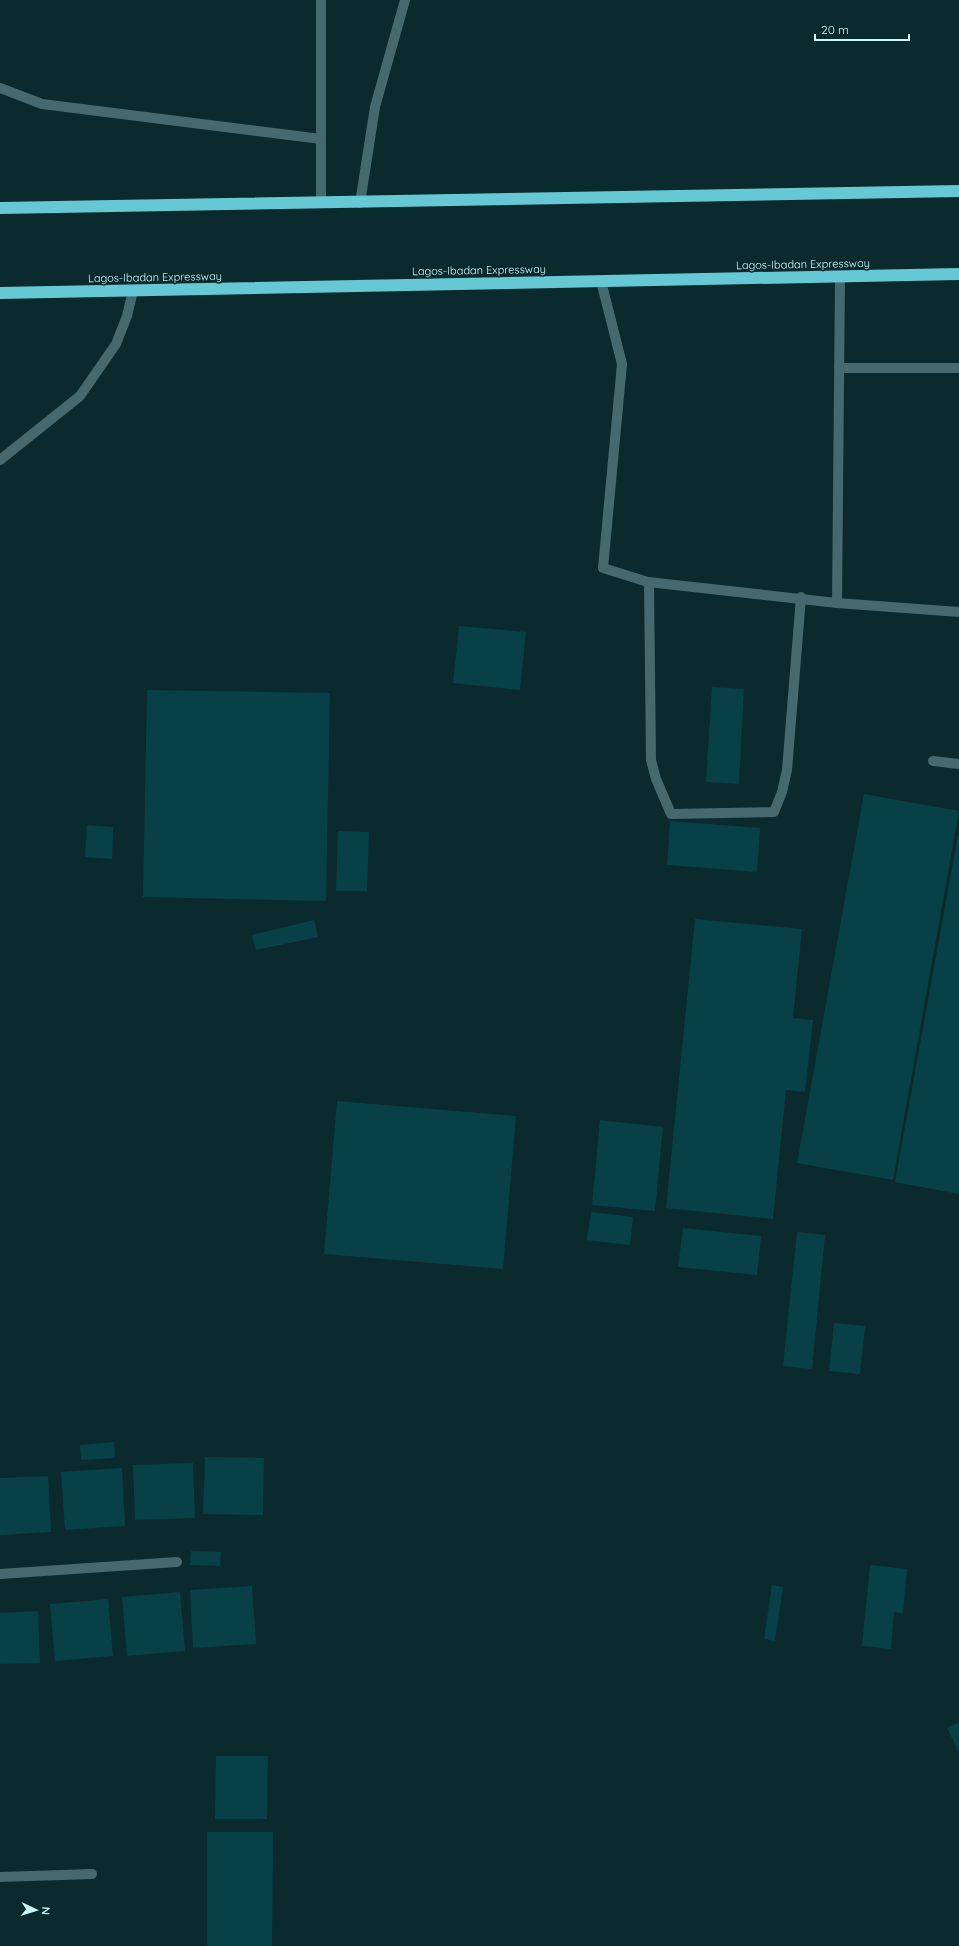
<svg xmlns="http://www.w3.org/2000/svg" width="959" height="1946" viewBox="0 0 959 1946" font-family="Quicksand,sans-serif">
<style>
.building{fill:#074047}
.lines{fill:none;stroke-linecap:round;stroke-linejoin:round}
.lane{stroke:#45696e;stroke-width:10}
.street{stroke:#45696e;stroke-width:10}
.highway{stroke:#66c8d4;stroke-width:12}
.labels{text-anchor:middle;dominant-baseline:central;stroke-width:3;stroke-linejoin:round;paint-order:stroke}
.street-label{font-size:11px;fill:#caf6fc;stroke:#0a2a2e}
</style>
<rect width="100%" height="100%" fill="#0a2a2e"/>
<!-- building -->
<g class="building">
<polygon points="459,626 526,632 520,690 453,683"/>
<polygon points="712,687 744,689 739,784 706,782"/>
<polygon points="147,690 330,693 326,901 143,897"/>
<polygon points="864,794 959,811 893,1180 797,1163"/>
<polygon points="670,821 760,828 757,872 667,865"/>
<polygon points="87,825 113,827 112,859 85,857"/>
<polygon points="338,831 369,832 367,891 336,891"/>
<polygon points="958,835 959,835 959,1194 895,1182"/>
<polygon points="695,919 802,929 793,1018 813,1020 805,1092 786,1090 773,1219 666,1208"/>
<polygon points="314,920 318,937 256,950 252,935"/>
<polygon points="337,1101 516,1116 503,1269 324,1254"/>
<polygon points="600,1120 663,1127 655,1211 592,1205"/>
<polygon points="591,1212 633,1217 630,1245 587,1240"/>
<polygon points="683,1228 761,1236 757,1275 678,1267"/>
<polygon points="797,1232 825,1235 812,1369 783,1366"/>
<polygon points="834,1323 865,1326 860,1374 829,1371"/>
<polygon points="114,1442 115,1458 81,1460 80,1445"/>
<polygon points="205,1457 264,1458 263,1515 203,1514"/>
<polygon points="193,1463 195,1518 135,1520 133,1465"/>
<polygon points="122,1468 125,1526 65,1530 61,1472"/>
<polygon points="48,1476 51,1532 0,1535 0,1478"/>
<polygon points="191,1551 221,1552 220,1566 190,1565"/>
<polygon points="870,1565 907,1569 903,1614 894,1612 891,1649 862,1646"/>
<polygon points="772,1585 783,1587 775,1641 764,1639"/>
<polygon points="252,1586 256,1644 193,1648 190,1590"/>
<polygon points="180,1592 185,1651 127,1656 122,1597"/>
<polygon points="108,1599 113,1656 55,1661 50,1604"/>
<polygon points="38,1611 40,1663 0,1664 0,1613"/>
<polygon points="959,1722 959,1752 947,1728"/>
<polygon points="216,1756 268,1756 267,1819 215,1819"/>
<polygon points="207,1832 273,1832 272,1946 207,1946"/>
</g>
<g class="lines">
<!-- lane -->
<g class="lane">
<polyline points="321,0 321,203"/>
<polyline points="0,88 42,104 321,139"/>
<polyline points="360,203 375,107 405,0"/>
<polyline points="839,368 959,368"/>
<polyline points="649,582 651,760 656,779 671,814 774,812 782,792 787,770 801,597"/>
<polyline points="933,761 959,764"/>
<polyline points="0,1574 177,1562"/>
<polyline points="0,1877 92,1874"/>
</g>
<!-- street -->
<g class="street">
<polyline points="601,281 622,364 603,568 648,582 837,603 959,612"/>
<polyline points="0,460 80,396 116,344 127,316 133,291"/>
<polyline points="837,603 840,276"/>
</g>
<!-- highway -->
<g class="highway">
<polyline points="0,208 959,191"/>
<polyline points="0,293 959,274"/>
</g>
</g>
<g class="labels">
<!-- street labels -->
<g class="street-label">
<text transform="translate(803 264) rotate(-1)">Lagos-Ibadan Expressway</text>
<text transform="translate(479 270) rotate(-1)">Lagos-Ibadan Expressway</text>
<text transform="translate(155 277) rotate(-1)">Lagos-Ibadan Expressway</text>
</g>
</g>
<!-- north arrow -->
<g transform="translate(36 1910) rotate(94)" stroke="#0a2a2e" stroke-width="3" paint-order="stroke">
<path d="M0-3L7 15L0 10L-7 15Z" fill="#caf6fc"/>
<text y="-6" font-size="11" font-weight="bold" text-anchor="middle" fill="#caf6fc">N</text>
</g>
<!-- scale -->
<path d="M815 34v6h94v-6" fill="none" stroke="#caf6fc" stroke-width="2"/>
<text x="821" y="34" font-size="12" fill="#caf6fc" stroke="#0a2a2e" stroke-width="3" paint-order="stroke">20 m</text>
</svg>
